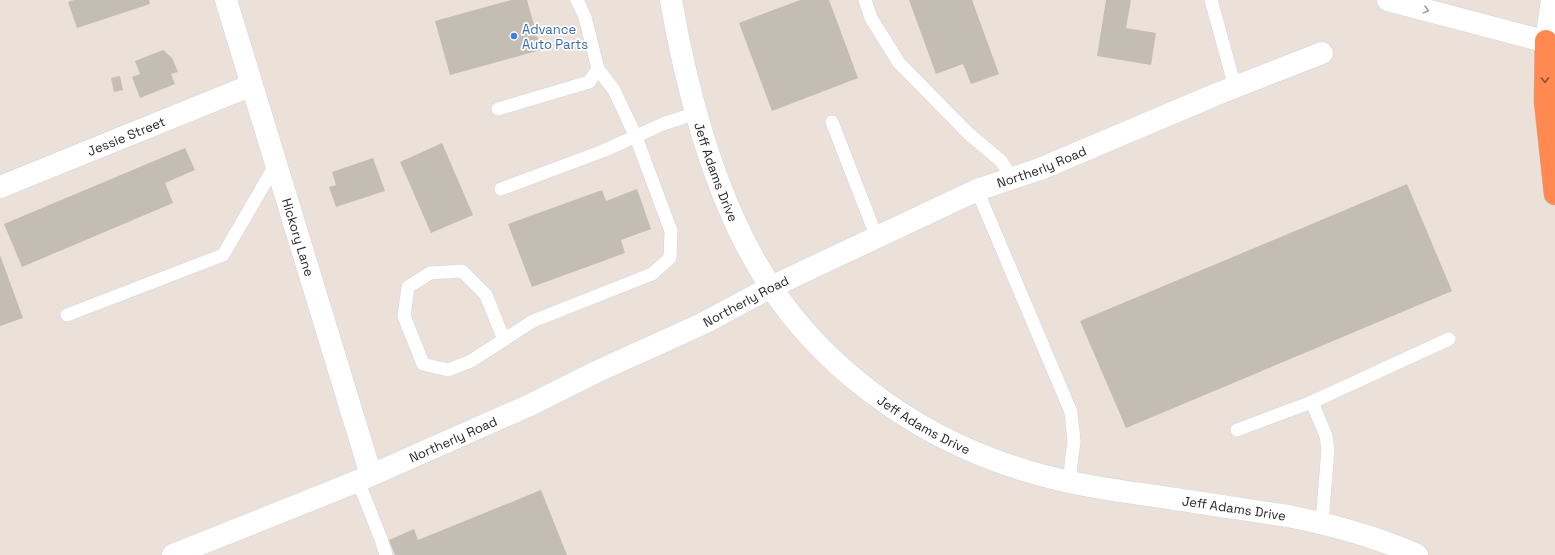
<svg xmlns="http://www.w3.org/2000/svg" width="1555" height="555" viewBox="0 0 1555 555" font-family="'Space Grotesk',sans-serif">
<style>
.building{fill:#c3bdb4}
.lines{fill:none;stroke-linecap:round;stroke-linejoin:round}
.lane-casing{stroke:#ced4e2;stroke-width:14}
.street-casing{stroke:#ced4e2;stroke-width:23}
.secondary-casing{stroke:#ced4e2;stroke-width:23}
.highway-casing{stroke:#c3c3c3;stroke-width:23}
.lane{stroke:#fff;stroke-width:13}
.street{stroke:#fff;stroke-width:22}
.secondary{stroke:#fff;stroke-width:22}
.highway{stroke:#ff8950;stroke-width:22}
.oneway{stroke:#9e9e9e}
.oneway2{stroke:#89543a}
.shop-dot{fill:#3f7fe0;stroke:#fff;stroke-width:1.5}
.labels{text-anchor:middle;dominant-baseline:central;stroke-width:3.5;stroke-linejoin:round;paint-order:stroke}
.shop-label{font-size:13px;fill:#366cbe;stroke:#fff;text-anchor:start}
.street-label{font-size:13px;fill:#282828;stroke:#fff}
</style>
<rect width="100%" height="100%" fill="#ece1d8"/>
<!-- building -->
<g class="building">
<polygon points="74,0 149,0 150,4 77,28 68,2"/>
<polygon points="511,0 527,0 541,50 450,75 435,21"/>
<polygon points="800,0 829,0 858,78 772,111 739,23"/>
<polygon points="909,0 972,0 999,74 971,84 963,64 936,74"/>
<polygon points="1106,0 1131,0 1126,28 1156,33 1151,65 1097,56"/>
<polygon points="163,50 172,58 178,72 171,74 175,84 140,98 132,77 140,74 135,61"/>
<polygon points="120,76 123,90 114,92 111,78"/>
<polygon points="442,143 473,215 431,233 400,162"/>
<polygon points="185,148 195,170 165,183 173,203 22,267 4,224"/>
<polygon points="373,158 385,191 336,207 329,187 336,185 332,172"/>
<polygon points="1407,184 1452,291 1126,428 1080,321"/>
<polygon points="637,189 651,229 621,240 625,253 532,287 508,224 602,190 606,201"/>
<polygon points="0,255 23,318 0,326"/>
<polygon points="541,490 567,555 395,555 389,540 414,529 418,540"/>
</g>
<g class="lines">
<!-- lane casing -->
<g class="lane-casing">
<g id="lane">
<polyline points="865,0 871,18 899,63 969,134 1001,161 1012,178"/>
<polyline points="1211,0 1235,87"/>
<polyline points="498,109 589,82 598,69 585,17 577,0"/>
<polyline points="832,122 877,238"/>
<polyline points="501,189 603,151 663,124 696,113"/>
<polyline points="977,190 1071,412 1074,441 1069,482"/>
<polyline points="67,315 223,255 276,164"/>
<polyline points="504,340 486,295 462,271 430,273 408,287 404,316 423,364 448,370 471,361 533,321 652,274 670,258 671,231 636,137 614,90 598,69"/>
<polyline points="1237,430 1312,402"/>
<polyline points="358,481 381,539 386,555"/>
<polyline points="1322,522 1328,449 1326,436 1312,402 1449,339"/>
</g>
</g>
<!-- street casing -->
<g class="street-casing">
<g id="street">
<path id="s1" d="M226,0L371,475"/>
<path id="s2" d="M0,187L252,85"/>
<path id="s3" d="M173,555L358,481L530,405L596,372L704,323L771,287L977,190L1040,169L1217,94L1322,53"/>
</g>
</g>
<!-- secondary casing -->
<g class="secondary-casing">
<g id="secondary">
<path id="s4" d="M671,0C685,82 710,178 750,252C807,359 912,437 1027,471C1069,484 1112,490 1155,496C1199,503 1244,509 1288,516C1333,525 1375,536 1417,555"/>
<polyline points="1388,0 1555,44"/>
<polyline points="1546,41 1552,0"/>
</g>
</g>
<!-- highway casing -->
<g class="highway-casing">
<polyline id="highway" points="1546,41 1545,101 1555,194"/>
</g>
<!-- lane -->
<use href="#lane" class="lane"/>
<!-- street -->
<use href="#street" class="street"/>
<!-- secondary -->
<use href="#secondary" class="secondary"/>
<!-- highway -->
<use href="#highway" class="highway"/>
</g>
<!-- one-way arrows -->
<defs><path id="oneway-chevron" d="M-2-3.5L2.5 0L-2 3.5" fill="none" stroke-width="1.6" stroke-linecap="round" stroke-linejoin="round"/></defs>
<use class="oneway" href="#oneway-chevron" transform="translate(1426 10) rotate(15)"/>
<use class="oneway2" href="#oneway-chevron" transform="translate(1545 80) rotate(89)"/>
<!-- markers -->
<circle class="shop-dot" cx="514" cy="36" r="4"/>
<g class="labels">
<!-- shop labels -->
<g class="shop-label">
<text x="522" y="29">Advance<tspan x="522" dy="15">Auto Parts</tspan></text>
</g>
<!-- street labels -->
<g class="street-label">
<text stroke="none"><textPath href="#s2" startOffset="136">Jessie Street</textPath></text>
<text stroke="none"><textPath href="#s3" startOffset="952">Northerly Road</textPath></text>
<text stroke="none"><textPath href="#s4" startOffset="178">Jeff Adams Drive</textPath></text>
<text stroke="none"><textPath href="#s1" startOffset="248">Hickory Lane</textPath></text>
<text stroke="none"><textPath href="#s3" startOffset="627">Northerly Road</textPath></text>
<text stroke="none"><textPath href="#s4" startOffset="514">Jeff Adams Drive</textPath></text>
<text stroke="none"><textPath href="#s3" startOffset="303">Northerly Road</textPath></text>
<text stroke="none"><textPath href="#s4" startOffset="838">Jeff Adams Drive</textPath></text>
</g>
</g>
</svg>
